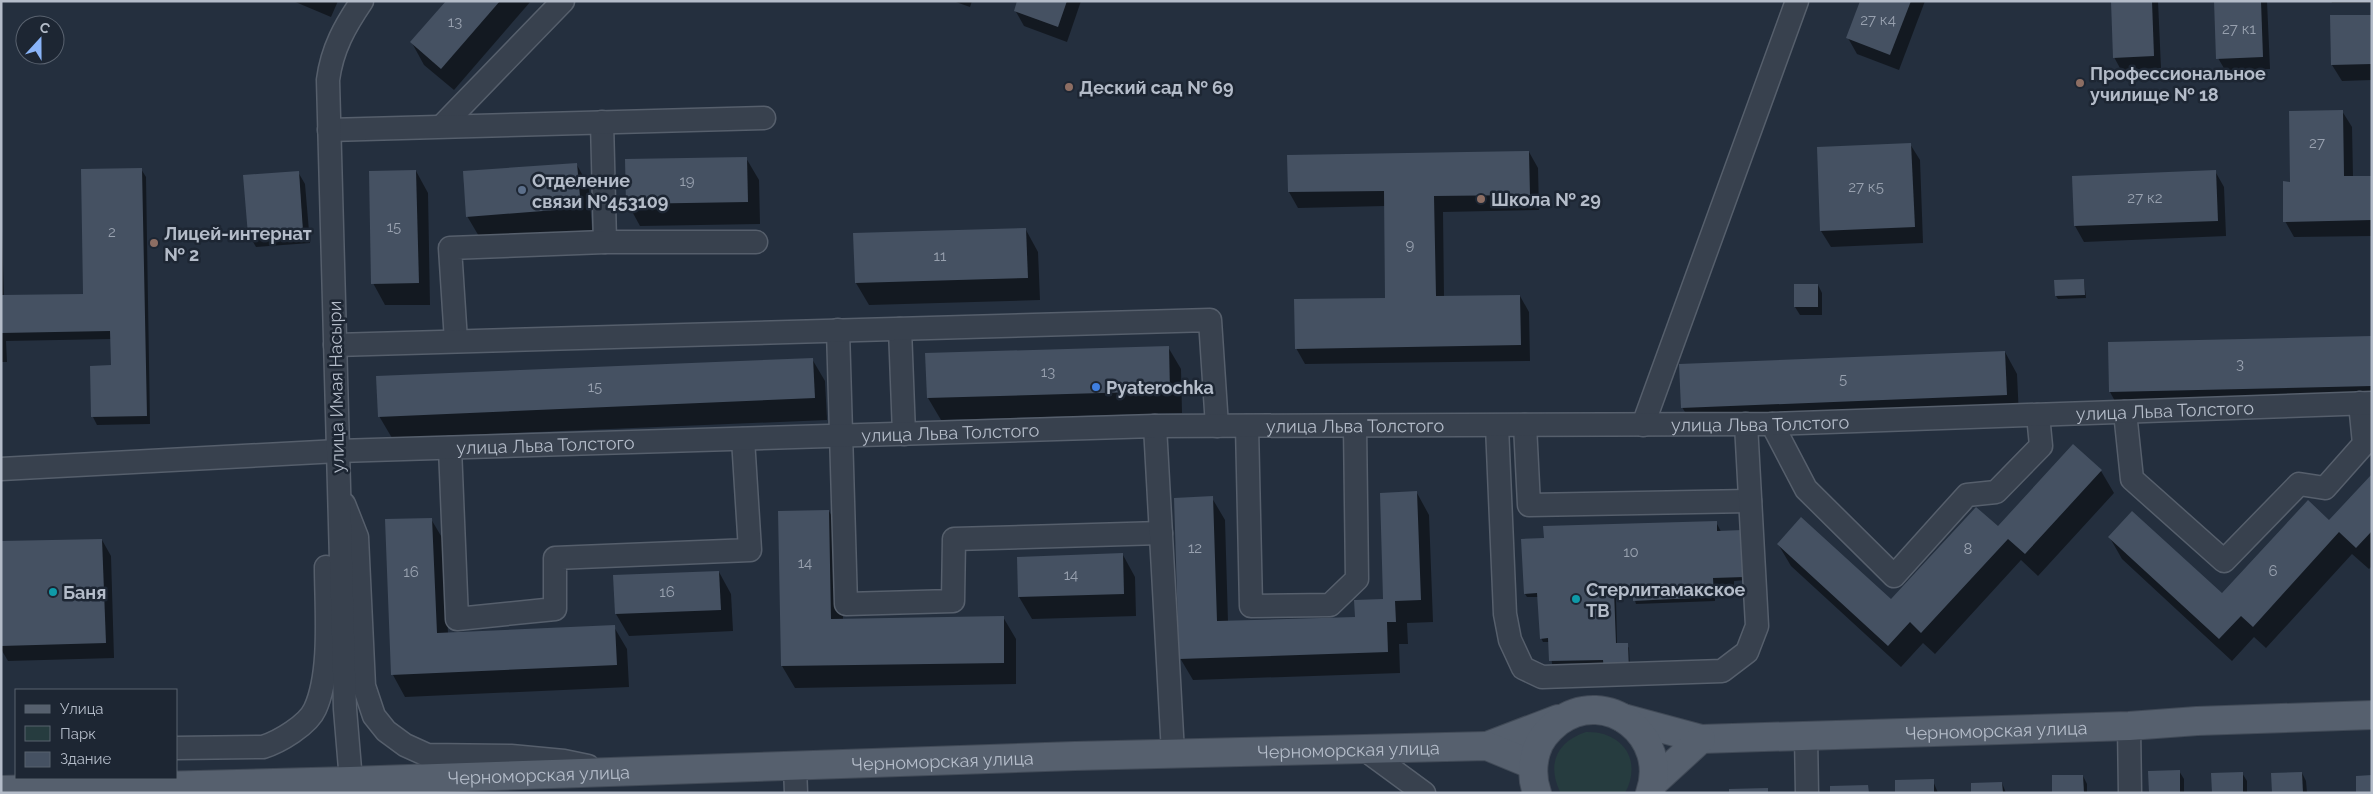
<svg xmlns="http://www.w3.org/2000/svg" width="2373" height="794" viewBox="0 0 2373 794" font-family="Raleway,sans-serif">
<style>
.green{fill:#263c3f}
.shadow{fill:#0007}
.building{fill:#455162}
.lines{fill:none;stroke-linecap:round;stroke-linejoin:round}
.minor-casing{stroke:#565f6c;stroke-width:25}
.major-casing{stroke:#414a57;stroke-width:30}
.minor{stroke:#38414e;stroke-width:22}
.major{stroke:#56606e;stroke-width:28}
.education-dot{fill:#8d6e63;stroke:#1d2633;stroke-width:2}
.service-dot{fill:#5c6f8a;stroke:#1d2633;stroke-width:2}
.shop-dot{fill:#3f7fe0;stroke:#1d2633;stroke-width:2}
.culture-dot{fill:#0f9aa8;stroke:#1d2633;stroke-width:2}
.labels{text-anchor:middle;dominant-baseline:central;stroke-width:5;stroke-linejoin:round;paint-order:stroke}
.number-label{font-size:15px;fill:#98a1af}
.poi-label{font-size:18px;font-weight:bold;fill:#b4bcc9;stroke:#1d2633;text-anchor:start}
.street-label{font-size:18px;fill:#b4bcc9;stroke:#1d2633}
</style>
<rect width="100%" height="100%" fill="#242f3e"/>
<!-- green -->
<path class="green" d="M1586,732C1622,731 1643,760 1625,793L1560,792C1547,764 1556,742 1586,732Z"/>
<!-- shadow -->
<g class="shadow">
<polygon points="293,1 338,1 331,17"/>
<polygon points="447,1 531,1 454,90 424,65 412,43"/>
<polygon points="953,1 972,1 970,7"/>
<polygon points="1018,1 1081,1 1067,42 1024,26 1015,10"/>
<polygon points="1862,1 1925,1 1899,70 1857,54 1848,38"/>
<polygon points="2112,1 2158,1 2161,68 2121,70 2114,57"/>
<polygon points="2215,1 2267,1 2270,69 2225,70 2218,58"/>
<polygon points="2331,1 2372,1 2372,3 2332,3"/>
<polygon points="2372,16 2372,80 2342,81 2332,65"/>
<polygon points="2342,111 2352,127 2353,177 2372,177 2372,236 2294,237 2285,221 2292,183"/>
<polygon points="1910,144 1920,160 1923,243 1831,247 1821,231"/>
<polygon points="1529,152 1538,168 1539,210 1443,212 1444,297 1520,296 1529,312 1530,361 1305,364 1296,348 1387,299 1385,206 1298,208 1289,192"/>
<polygon points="746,158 759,180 760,224 640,226 628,204"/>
<polygon points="577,165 589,187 592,230 480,238 467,216"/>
<polygon points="141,169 146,177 150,424 97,425 93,417 112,367 112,339 6,341 7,362 1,362 1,199 4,297 84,295"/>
<polygon points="416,171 428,193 430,305 385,305 373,283"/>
<polygon points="2215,171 2224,187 2226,236 2084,242 2075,226"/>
<polygon points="298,172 305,184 310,243 256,247 249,235"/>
<polygon points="1026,230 1038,252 1040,300 869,305 856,283"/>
<polygon points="2084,280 2086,298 2058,299 2056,296"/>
<polygon points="1818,285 1822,293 1822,315 1800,315 1795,307"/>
<polygon points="2372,337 2372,408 2122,414 2110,392"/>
<polygon points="1168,347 1181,369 1182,413 941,420 928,398"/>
<polygon points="2005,352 2017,374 2019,417 1695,429 1682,407"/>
<polygon points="812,359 825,381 827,420 392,438 379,416"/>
<polygon points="2074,446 2101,471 2114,493 2038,576 2021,560 1935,654 1923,643 1901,667 1791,566 1778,544 1891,601 1998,528"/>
<polygon points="2372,475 2372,566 2369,569 2352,554 2266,648 2254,637 2232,661 2122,559 2110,538 2222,595 2329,522"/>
<polygon points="1417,493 1429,515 1433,622 1407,623 1408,644 1399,644 1400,673 1193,680 1180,658 1212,498 1225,520 1228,622 1356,618 1385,600"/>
<polygon points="829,511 841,533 843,620 1003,617 1016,639 1016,684 795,688 782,666"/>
<polygon points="431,519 444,541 448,634 614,627 627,649 629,687 405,697 393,675"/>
<polygon points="1716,522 1746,580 1734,581 1734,594 1715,595 1715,601 1636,604 1634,597 1616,598 1617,645 1627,645 1629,648 1630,673 1605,663 1552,664 1550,642 1543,642 1541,638 1539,597 1527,597 1525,594"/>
<polygon points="102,540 111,556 114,658 8,661 1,649 1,543"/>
<polygon points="1123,555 1135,577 1136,616 1032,619 1019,597"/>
<polygon points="719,572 731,594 733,631 629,636 616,614"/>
<polygon points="2179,771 2184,779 2184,793 2150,793"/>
<polygon points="2242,773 2247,781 2247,793 2213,793"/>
<polygon points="2302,773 2306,781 2307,793 2273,793"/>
<polygon points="2083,776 2087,784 2087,793 2054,793"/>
<polygon points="1933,781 1938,793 1897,793"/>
<polygon points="2002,783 2006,793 1973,793"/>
</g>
<!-- building -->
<g class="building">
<polygon points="446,1 500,1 441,69 410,42"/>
<polygon points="1017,1 1067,1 1058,27 1014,11"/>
<polygon points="1860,1 1911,1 1890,55 1846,38"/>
<polygon points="2111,1 2152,1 2154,56 2113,58"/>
<polygon points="2214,1 2261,1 2263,57 2216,59"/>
<polygon points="2330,15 2372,15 2372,64 2331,65"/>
<polygon points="2343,110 2344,176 2372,176 2372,220 2283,222 2283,181 2290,182 2289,111"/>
<polygon points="1911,143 1915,227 1820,231 1817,147"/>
<polygon points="1529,151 1530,195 1434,196 1436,296 1520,295 1521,345 1295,349 1294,299 1385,298 1384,191 1288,192 1287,155"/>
<polygon points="747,157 748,202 626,204 625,159"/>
<polygon points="577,163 581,208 466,217 463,171"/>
<polygon points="142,168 147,416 91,417 90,366 111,365 110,331 1,333 1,295 83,294 81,169"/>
<polygon points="416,170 419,283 371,284 369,171"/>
<polygon points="2216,170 2218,221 2074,226 2072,176"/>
<polygon points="299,171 303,231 248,235 243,175"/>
<polygon points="1026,228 1028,278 855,283 853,233"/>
<polygon points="2084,279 2085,295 2055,296 2054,280"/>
<rect x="1794" y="284" width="24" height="23"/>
<polygon points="2372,336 2372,386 2109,392 2108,342"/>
<polygon points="1169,346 1170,391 927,398 925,353"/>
<polygon points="2005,351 2007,395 1681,408 1679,364"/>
<polygon points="813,358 815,398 378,417 376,376"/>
<polygon points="2073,444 2102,470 2025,554 2008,539 1921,633 1910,622 1888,646 1777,544 1801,517 1891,599 1976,507 1998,526"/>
<polygon points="2372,474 2372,531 2356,548 2339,532 2253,627 2241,616 2219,639 2108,537 2132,511 2222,593 2308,500 2329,520"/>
<polygon points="1417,491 1421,600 1395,601 1396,622 1387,622 1388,652 1179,659 1174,498 1213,496 1217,621 1355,617 1354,600 1383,599 1380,493"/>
<polygon points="829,510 831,619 1004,616 1004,663 781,666 778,511"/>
<polygon points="432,518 437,633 615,625 617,665 391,675 385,519"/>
<polygon points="1717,521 1717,531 1743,530 1745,577 1713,578 1714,597 1633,601 1633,590 1614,591 1616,643 1628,643 1629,670 1604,671 1603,660 1549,661 1548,638 1540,639 1537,593 1524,594 1521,539 1544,538 1543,526"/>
<polygon points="102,539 106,643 1,646 1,541"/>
<polygon points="1123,553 1124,594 1018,597 1017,557"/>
<polygon points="719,571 721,610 615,614 613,575"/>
<polygon points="2180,770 2180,793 2149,793 2148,771"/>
<polygon points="2243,772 2243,793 2212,793 2211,773"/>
<polygon points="2302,772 2303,793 2272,793 2271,773"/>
<polygon points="2052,775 2083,775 2084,793 2052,793"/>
<polygon points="2372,775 2372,793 2356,793 2356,776"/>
<polygon points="1934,779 1934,793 1895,793 1895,780"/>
<polygon points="2002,782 2003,793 1971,793 1971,783"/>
<polygon points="1868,785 1869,793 1830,793 1830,786"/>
<polygon points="1768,788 1768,793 1729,793 1729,789"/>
</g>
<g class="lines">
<!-- minor casing -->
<g class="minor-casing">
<g id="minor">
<polyline points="602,122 605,242"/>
<polyline points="443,125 563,1"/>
<polyline points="329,130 764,118"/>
<polyline points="900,329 904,434"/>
<polyline points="838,330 846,604 953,601 954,539 1161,533"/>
<polyline points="456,341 450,248 605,242 756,242"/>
<polyline points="335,345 1210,320 1217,426"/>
<polyline points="2125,412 2132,479 2224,561 2299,484 2325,488 2364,444 2360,403"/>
<polyline points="1772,424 1806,489 1894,576 1967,495 1996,492 2041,446 2038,415"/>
<polyline points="1525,425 1529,505 1750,501"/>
<polyline points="1643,425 1797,1"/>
<polyline points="1155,426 1173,753"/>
<polyline points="1247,426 1251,606 1330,605 1357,579 1355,426"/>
<polyline points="1497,426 1505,614 1510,640 1523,668 1542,677 1722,671 1747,652 1757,626 1746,424"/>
<polyline points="450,448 457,619 555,609 555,558 750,550 743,439"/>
<path id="s1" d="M1,469L338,451L1155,426L1772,424L2372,403"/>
<polyline points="344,504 357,537 364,686 374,716 386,731 405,745 427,755 511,756 564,761 588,766"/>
<polyline points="2129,726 2130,793"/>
<polyline points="1806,736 1807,793"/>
<path d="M176,748L263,747C279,742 308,725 315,709C332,672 326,607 326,567"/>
<polyline points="1364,749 1424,793"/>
<polyline points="795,767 796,793"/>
<path d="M352,793L345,709L328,80C332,49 345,26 362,1"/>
</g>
</g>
<!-- major casing -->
<g class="major-casing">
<g id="major">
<path id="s2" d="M1623,718L1701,739L2129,726L2197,721L2372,715"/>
<polyline points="1487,746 1558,719"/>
<polyline points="1653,783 1701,739"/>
<path id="s3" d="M1,790L350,781L1075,756L1487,746L1533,765"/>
<path d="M1537,793C1532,779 1532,766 1536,752C1539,740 1548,730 1558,722C1607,686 1670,737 1650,793"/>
</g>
</g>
<!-- minor -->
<use href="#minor" class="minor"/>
<!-- major -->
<use href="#major" class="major"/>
</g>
<!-- markers -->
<g class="education-dot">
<circle cx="2080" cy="83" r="5"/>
<circle cx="1069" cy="87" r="5"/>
<circle cx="1481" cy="199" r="5"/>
<circle cx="154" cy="243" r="5"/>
</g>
<circle class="service-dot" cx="522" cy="190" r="5"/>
<circle class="shop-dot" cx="1096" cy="387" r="5"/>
<g class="culture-dot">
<circle cx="53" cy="592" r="5"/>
<circle cx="1576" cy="599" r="5"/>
</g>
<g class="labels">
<!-- number labels -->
<g class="number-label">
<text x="1878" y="20">27 к4</text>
<text x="455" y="22">13</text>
<text x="2239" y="29">27 к1</text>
<text x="2317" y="143">27</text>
<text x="687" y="181">19</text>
<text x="1866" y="187">27 к5</text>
<text x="2145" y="198">27 к2</text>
<text x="394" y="227">15</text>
<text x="112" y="232">2</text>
<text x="1410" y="245">9</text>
<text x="940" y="256">11</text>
<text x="2240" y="364">3</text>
<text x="1048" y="372">13</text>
<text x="1843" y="379">5</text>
<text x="595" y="387">15</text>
<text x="1195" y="548">12</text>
<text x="1968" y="549">8</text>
<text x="1631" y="552">10</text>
<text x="805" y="563">14</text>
<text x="2273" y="571">6</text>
<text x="411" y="572">16</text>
<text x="1071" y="575">14</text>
<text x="667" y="592">16</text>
</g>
<!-- poi labels -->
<g class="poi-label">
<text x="2090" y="73">Профессиональное<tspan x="2090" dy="21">училище № 18</tspan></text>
<text x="1079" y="87">Деский сад № 69</text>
<text x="532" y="180">Отделение<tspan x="532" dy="21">связи №453109</tspan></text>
<text x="1491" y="199">Школа № 29</text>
<text x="164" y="233">Лицей-интернат<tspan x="164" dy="21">№ 2</tspan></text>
<text x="1106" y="387">Pyaterochka</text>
<text x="1586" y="589">Стерлитамакское<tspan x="1586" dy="21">ТВ</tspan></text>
<text x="63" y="592">Баня</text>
</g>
<!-- street labels -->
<g class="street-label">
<text transform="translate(336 387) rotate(-91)">улица Имая Насыри</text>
<text stroke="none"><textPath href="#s1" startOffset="2165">улица Льва Толстого</textPath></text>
<text stroke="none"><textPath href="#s1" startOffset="1760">улица Льва Толстого</textPath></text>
<text stroke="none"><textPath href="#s1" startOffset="1355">улица Льва Толстого</textPath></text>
<text stroke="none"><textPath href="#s1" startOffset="950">улица Льва Толстого</textPath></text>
<text stroke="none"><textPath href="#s1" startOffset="545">улица Льва Толстого</textPath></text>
<text stroke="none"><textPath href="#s2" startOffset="376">Черноморская улица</textPath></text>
<text stroke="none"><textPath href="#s3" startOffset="1348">Черноморская улица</textPath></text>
<text stroke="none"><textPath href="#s3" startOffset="942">Черноморская улица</textPath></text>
<text stroke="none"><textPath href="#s3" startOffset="538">Черноморская улица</textPath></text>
</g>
</g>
<!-- border -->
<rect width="2373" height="794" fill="none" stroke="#b4bcc9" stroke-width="5"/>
<!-- legend -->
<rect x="15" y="689" width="162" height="90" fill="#1d2633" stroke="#59626f"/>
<rect x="25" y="705" width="25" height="8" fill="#56606e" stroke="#59626f"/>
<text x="60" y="714" font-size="15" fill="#b4bcc9">Улица</text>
<rect x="25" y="726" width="25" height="15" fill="#263c3f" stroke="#59626f"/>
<text x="60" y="739" font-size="15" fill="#b4bcc9">Парк</text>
<rect x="25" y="752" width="25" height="15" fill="#455162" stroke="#59626f"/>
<text x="60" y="764" font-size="15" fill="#b4bcc9">Здание</text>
<!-- north arrow -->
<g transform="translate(40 40) rotate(21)"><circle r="24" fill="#1d2633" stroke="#59626f"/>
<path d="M0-4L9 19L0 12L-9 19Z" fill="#8ab4f8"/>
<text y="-8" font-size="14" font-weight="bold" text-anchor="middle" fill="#b4bcc9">С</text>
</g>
</svg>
